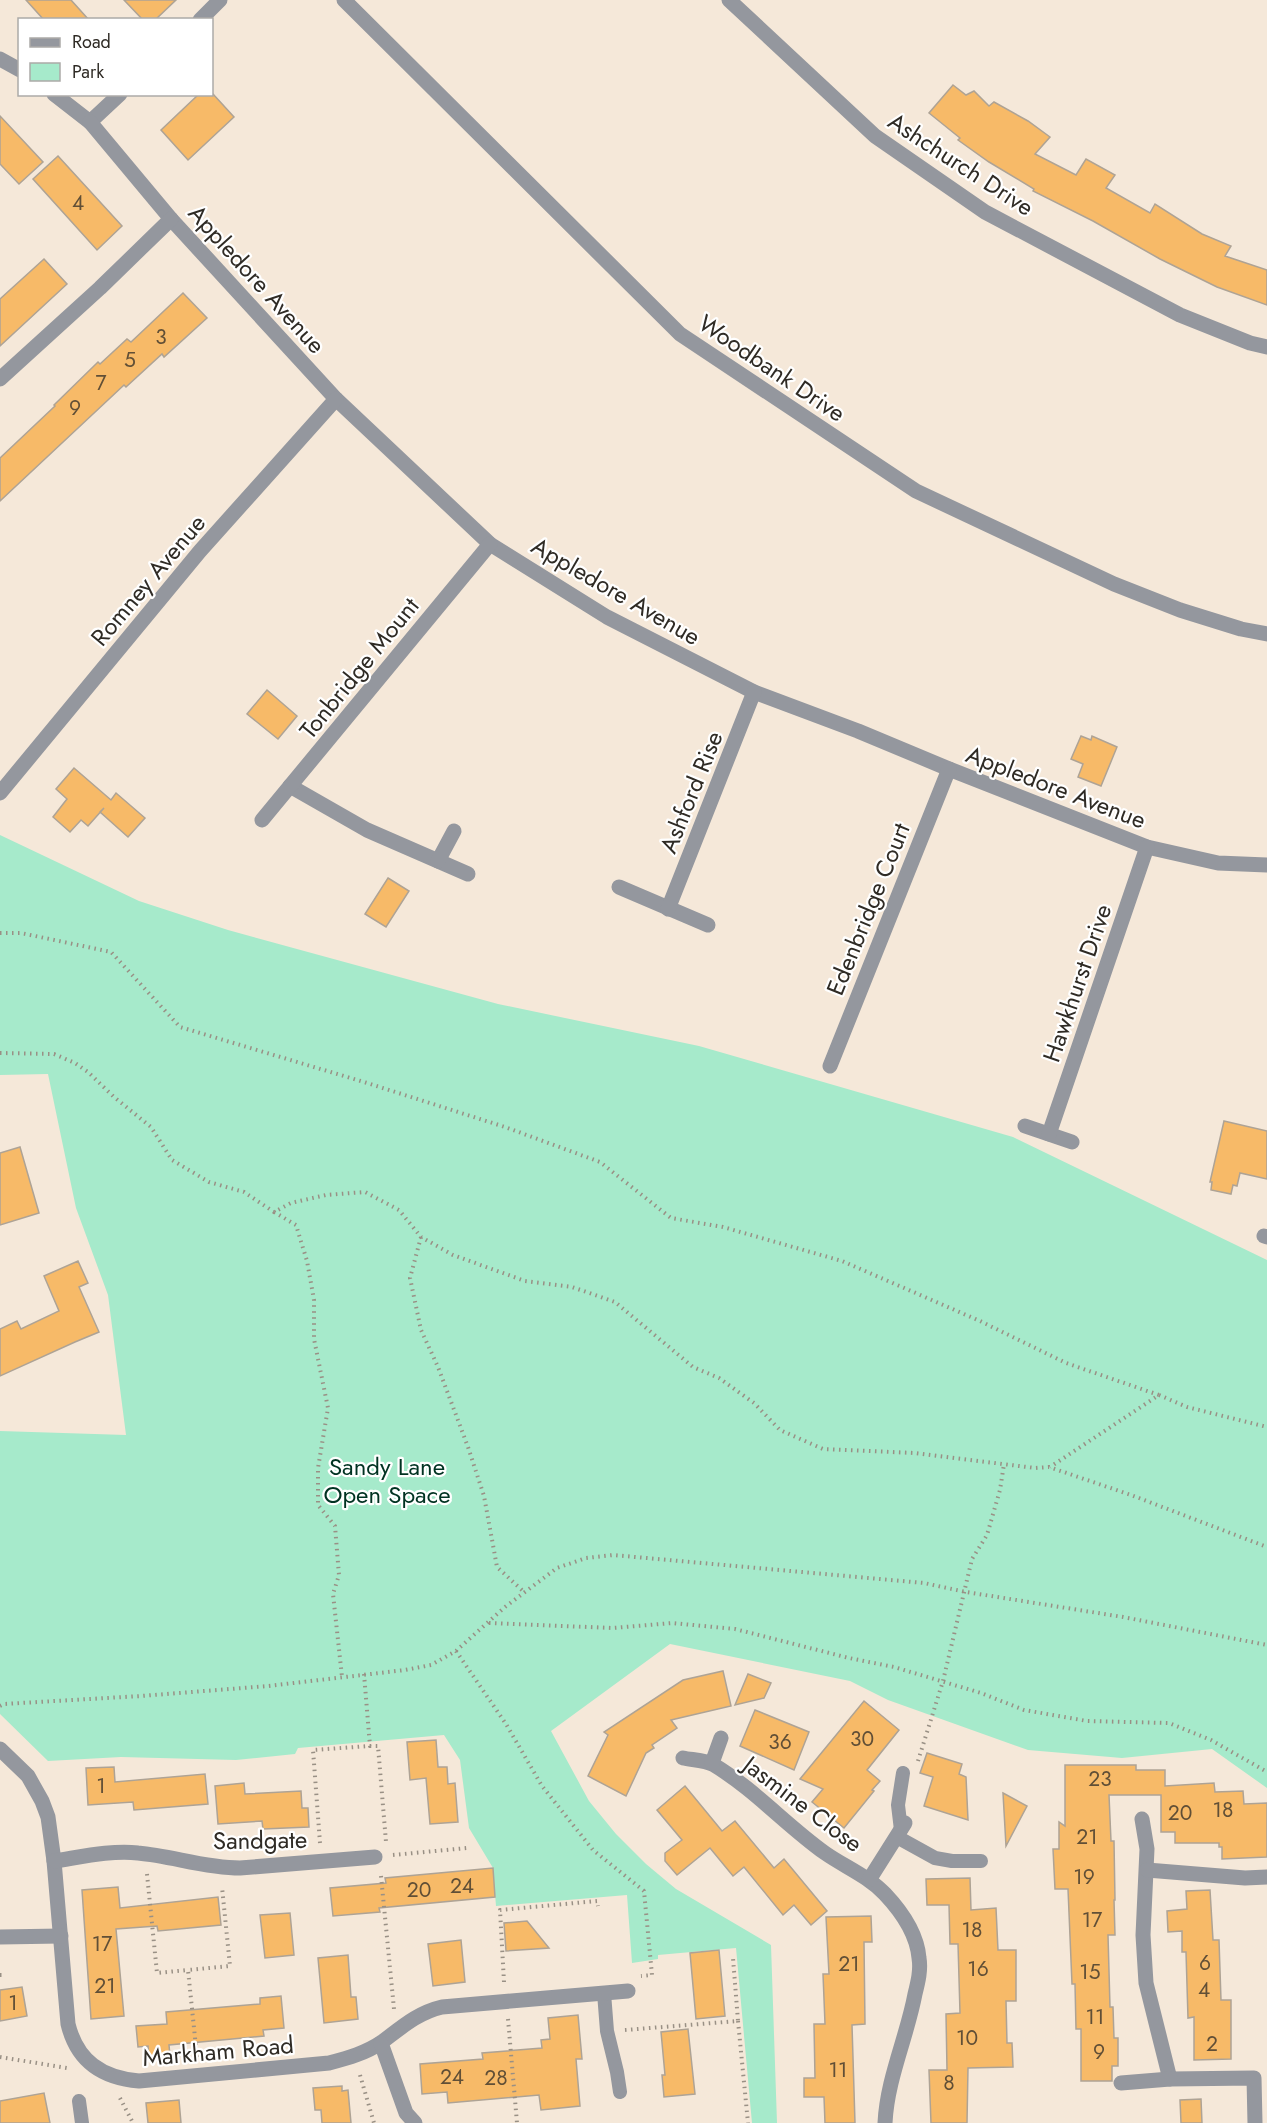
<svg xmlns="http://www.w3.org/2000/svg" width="1267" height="2123" viewBox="0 0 1267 2123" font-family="Jost,sans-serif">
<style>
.green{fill:#a6eacb}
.building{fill:#f7ba68;stroke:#aea395;stroke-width:1.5}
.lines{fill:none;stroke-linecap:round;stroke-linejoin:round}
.path{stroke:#999085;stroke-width:4;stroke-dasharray:1.5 4.5;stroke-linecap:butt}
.lane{stroke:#94979e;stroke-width:14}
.street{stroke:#94979e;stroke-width:15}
.labels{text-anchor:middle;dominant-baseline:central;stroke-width:4.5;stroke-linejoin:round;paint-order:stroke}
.number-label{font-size:21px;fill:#614f36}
.street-label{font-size:24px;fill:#2f2b25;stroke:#fff}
.park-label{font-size:24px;fill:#032;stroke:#fff}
</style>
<rect width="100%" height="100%" fill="#f5e8d9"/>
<!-- green -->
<polygon class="green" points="0,835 139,901 228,930 498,1004 699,1046 1013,1137 1267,1260 1267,1788 1212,1749 1122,1758 1028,1750 888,1700 850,1681 670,1644 551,1731 589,1801 616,1834 646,1864 676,1889 771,1945 777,2123 752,2123 736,1948 658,1955 658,1959 632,1963 627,1895 496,1906 493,1868 469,1828 460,1760 444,1735 298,1748 295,1754 236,1760 121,1757 48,1761 0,1714 0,1431 126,1435 108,1295 76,1208 48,1074 0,1075"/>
<!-- building -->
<g class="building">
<polygon points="26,0 71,0 89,20 44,20"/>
<polygon points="124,0 176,0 155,20 143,20"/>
<polygon points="953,85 966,95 974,91 989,106 994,102 1028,121 1050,137 1035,154 1076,175 1086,159 1115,175 1106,188 1150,213 1155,204 1202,234 1231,246 1225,256 1267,270 1267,305 1217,287 1160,259 1093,221 1033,191 1034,189 989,162 958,140 960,138 929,113"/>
<polygon points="199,94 213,94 234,117 188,160 161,130"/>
<polygon points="0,116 43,162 19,184 0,164"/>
<polygon points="58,156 122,226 97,250 33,179"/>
<polygon points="44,259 67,284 0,346 0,299"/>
<polygon points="183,293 207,318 164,357 162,354 126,387 124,385 0,501 0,458 55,406 54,405 98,362 100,364 127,339 131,342"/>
<polygon points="267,690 297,716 278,739 247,714"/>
<polygon points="1081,736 1091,740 1092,736 1117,747 1101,786 1078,777 1083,764 1071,759"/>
<polygon points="74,768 111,800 116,793 145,818 128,837 100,812 104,808 88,826 81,820 70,832 53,817 67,799 56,789"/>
<polygon points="388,878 409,891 386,927 365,914"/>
<polygon points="1224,1121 1267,1131 1267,1179 1240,1173 1237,1186 1233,1185 1231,1194 1211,1190 1212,1182 1210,1182"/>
<polygon points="20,1147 39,1213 0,1225 0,1153"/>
<polygon points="78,1261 88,1283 79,1287 99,1332 75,1342 0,1376 0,1329 17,1321 21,1329 59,1311 44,1276"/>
<polygon points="723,1671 731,1706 671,1720 677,1728 652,1745 654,1748 646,1753 626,1796 588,1776 608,1735 604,1732 683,1680"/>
<polygon points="748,1674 771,1683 764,1698 735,1705"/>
<polygon points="864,1701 899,1730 867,1770 880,1781 872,1790 874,1791 844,1828 812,1802 823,1789 800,1779"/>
<polygon points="755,1710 809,1732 794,1770 740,1746"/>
<polygon points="436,1740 438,1767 447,1767 448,1784 455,1783 458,1822 430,1824 426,1778 410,1780 407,1742"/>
<polygon points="927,1753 962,1764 959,1774 966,1777 968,1820 924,1806 933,1777 920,1773"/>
<polygon points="1065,1765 1136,1765 1136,1770 1165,1770 1165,1786 1214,1783 1215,1792 1243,1791 1244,1804 1267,1803 1267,1857 1222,1859 1222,1847 1219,1847 1219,1843 1175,1843 1175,1832 1161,1832 1161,1795 1109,1795 1111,1841 1114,1841 1115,1900 1114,1900 1115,1935 1108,1935 1110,2007 1113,2007 1114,2038 1118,2038 1118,2066 1112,2066 1112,2081 1081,2081 1081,2029 1076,2029 1075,1984 1072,1984 1068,1889 1055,1889 1053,1849 1059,1849 1059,1822 1065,1826"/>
<polygon points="114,1767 115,1782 205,1774 208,1804 134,1810 133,1802 88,1805 86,1768"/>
<polygon points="244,1783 245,1794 301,1791 302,1808 308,1808 309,1827 263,1829 262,1821 218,1824 215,1786"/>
<polygon points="685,1786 722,1831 735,1821 774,1868 784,1859 827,1911 811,1925 794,1905 783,1915 744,1867 733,1876 710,1848 677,1875 665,1861 665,1853 682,1840 657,1810"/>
<polygon points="1003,1793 1027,1806 1006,1846"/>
<polygon points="493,1868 495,1897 379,1908 380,1912 333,1916 330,1888 386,1883 385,1878"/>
<polygon points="970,1878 971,1910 996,1908 998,1950 1016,1950 1016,2001 1006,2001 1007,2043 1012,2043 1013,2067 968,2068 967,2123 931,2123 929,2070 947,2070 946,2014 960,2013 958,1944 950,1944 949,1905 927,1905 926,1879"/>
<polygon points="118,1887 120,1908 218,1897 221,1925 158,1931 157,1926 116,1929 124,2016 91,2019 82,1890"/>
<polygon points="1210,1890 1213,1940 1219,1940 1221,2000 1231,2000 1231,2059 1194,2060 1194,2017 1188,2018 1186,1952 1182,1952 1182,1931 1168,1932 1167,1911 1187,1909 1186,1891"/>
<polygon points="290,1913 294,1955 265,1958 260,1915"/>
<polygon points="871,1916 872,1942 864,1942 865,2024 852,2025 855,2123 825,2123 824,2097 804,2097 804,2078 815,2078 814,2024 825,2024 823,1974 829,1974 826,1917"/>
<polygon points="527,1921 549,1948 506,1951 504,1923"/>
<polygon points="461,1940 465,1982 433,1986 428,1944"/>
<polygon points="719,1950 725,2016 696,2019 690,1953"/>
<polygon points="348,1955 351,1997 356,1997 358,2019 324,2023 318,1958"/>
<polygon points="22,1987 27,2016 0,2021 0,1990"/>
<polygon points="281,1996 284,2028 263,2030 264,2036 169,2045 170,2056 149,2058 148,2046 138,2047 136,2026 167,2024 166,2012 260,2004 260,1998"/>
<polygon points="578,2015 582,2059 576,2059 580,2106 541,2110 539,2095 448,2103 447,2092 422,2094 420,2064 483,2059 482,2053 542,2048 541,2040 550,2039 548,2018"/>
<polygon points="688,2029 695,2094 664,2097 662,2075 665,2075 661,2032"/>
<polygon points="342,2086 342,2091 348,2090 351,2123 322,2123 321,2110 315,2110 313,2088"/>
<polygon points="44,2093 50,2123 0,2123 0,2101"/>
<polygon points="1201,2099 1202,2123 1181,2123 1180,2100"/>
<polygon points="179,2100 181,2123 148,2123 146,2103"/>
</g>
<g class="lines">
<!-- path -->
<g class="path">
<polyline points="0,933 21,933 111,952 180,1027 364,1082 505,1127 600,1162 671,1218 723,1227 842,1261 980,1321 1066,1363 1159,1395 1050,1467"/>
<polyline points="0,1053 54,1054 75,1063 88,1072 114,1097 151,1127 172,1160 209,1182 244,1192 274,1212 291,1203 326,1195 365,1192 399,1210 421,1237 453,1255 525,1281 572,1287 615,1302 693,1367 719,1378 754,1403 780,1430 823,1449 914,1453 1035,1468 1049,1467 1131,1495 1267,1547"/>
<polyline points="274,1212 296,1225 307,1261 314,1300 314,1339 328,1408 318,1468 318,1505 335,1526 339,1575 333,1594 342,1677"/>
<polyline points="421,1237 410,1278 421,1330 438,1367 468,1447 484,1496 497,1567 524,1592"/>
<polyline points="1159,1395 1187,1407 1267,1427"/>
<polyline points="489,1623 613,1628 672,1623 735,1629 849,1658 894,1667 981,1693 1024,1710 1087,1721 1169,1723 1211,1740 1267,1772"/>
<polyline points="456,1651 506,1724 542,1786 593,1850 644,1891 652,1975 641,1976"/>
<polyline points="364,1674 370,1746 378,1746 386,1842"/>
<polyline points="0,1706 4,1704 141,1696 268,1686 405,1670 431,1665 456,1651 505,1607 557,1568 586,1558 613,1555 924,1583 966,1592 1123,1617 1267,1645"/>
<polyline points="918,1761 943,1681 972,1559 987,1535 1000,1490 1004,1464"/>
<polyline points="320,1843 313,1750 370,1746"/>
<polyline points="393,1855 467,1848"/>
<polyline points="147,1874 157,1973 188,1970"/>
<polyline points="381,1876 394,2009"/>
<polyline points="0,1975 2,1975"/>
<polyline points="504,1982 500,1910 597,1901 598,1906"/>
<polyline points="508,2019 517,2123"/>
<polyline points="738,2021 748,2123"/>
<polyline points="625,2030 738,2021 733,1958"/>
<polyline points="0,2057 67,2068"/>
<polyline points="197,2057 188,1970 230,1966 222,1887"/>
<polyline points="360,2075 374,2123"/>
<polyline points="120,2098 133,2123"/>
</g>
<!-- lane -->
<g class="lane">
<polyline points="901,1830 898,1805 903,1773"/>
<polyline points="897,1837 935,1858 952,1861 981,1861"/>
<polyline points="604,1993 607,2031 617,2072 620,2092"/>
<polyline points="79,2101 82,2123"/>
</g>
<!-- street -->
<g class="street">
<polyline points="344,0 680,334 916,491 1114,584 1180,610 1241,629 1267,634"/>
<polyline points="729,0 875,136 985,212 1180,315 1250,343 1267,347"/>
<polyline points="200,20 220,0"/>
<polyline points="0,59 20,70"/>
<polyline points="54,94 90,122 120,94"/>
<polyline points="90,122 171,219 336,399 490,544 607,617 754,692 858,731 949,769 1147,847 1218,863 1267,865"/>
<polyline points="0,379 100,288 171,219"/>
<polyline points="290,786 367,830 468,874"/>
<polyline points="0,793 200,551 336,399"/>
<polyline points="262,820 490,544"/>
<polyline points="438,861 454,831"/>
<polyline points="619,887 708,925"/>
<polyline points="668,909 754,692"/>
<polyline points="830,1066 949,769"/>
<polyline points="1025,1126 1072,1142"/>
<polyline points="1049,1134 1147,847"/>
<polyline points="1264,1236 1267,1237"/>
<path d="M0,1749L28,1776L42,1801L48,1817L54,1861L68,2024C77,2061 102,2078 139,2081L329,2063C348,2058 366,2053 382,2042C402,2027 417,2013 442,2007L628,1991"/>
<path d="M683,1758C692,1760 706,1760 714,1765C754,1789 787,1826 825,1853C845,1867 868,1876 885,1894C901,1911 917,1934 919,1958C921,1970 918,1982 915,1994C907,2037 887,2079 885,2123"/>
<polyline points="712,1763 721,1738"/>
<polyline points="1142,1819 1147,1849 1143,1935 1146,1983 1170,2079 1254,2078 1255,2123"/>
<path d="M54,1861C81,1857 111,1850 138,1853C172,1856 205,1868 240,1868L375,1857"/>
<polyline points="1147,1870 1245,1878 1267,1877"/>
<polyline points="869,1880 905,1823"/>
<polyline points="0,1937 61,1936"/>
<polyline points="381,2043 406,2113 415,2123"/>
<polyline points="1121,2083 1170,2079"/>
</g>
</g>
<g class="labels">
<!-- number labels -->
<g class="number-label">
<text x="78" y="203">4</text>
<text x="161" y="337">3</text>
<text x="130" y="360">5</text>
<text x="101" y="383">7</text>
<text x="75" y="408">9</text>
<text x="862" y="1739">30</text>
<text x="780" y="1742">36</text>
<text x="1100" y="1779">23</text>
<text x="101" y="1786">1</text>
<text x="1223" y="1810">18</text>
<text x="1180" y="1813">20</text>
<text x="1087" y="1837">21</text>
<text x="1084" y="1877">19</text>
<text x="462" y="1886">24</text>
<text x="419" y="1890">20</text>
<text x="1092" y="1920">17</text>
<text x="972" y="1930">18</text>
<text x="102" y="1944">17</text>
<text x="1205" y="1963">6</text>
<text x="849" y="1964">21</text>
<text x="978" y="1969">16</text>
<text x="1090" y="1972">15</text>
<text x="105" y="1986">21</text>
<text x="1204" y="1990">4</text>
<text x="13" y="2003">1</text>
<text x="1095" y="2017">11</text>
<text x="967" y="2038">10</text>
<text x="1212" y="2044">2</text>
<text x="1099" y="2052">9</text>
<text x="838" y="2070">11</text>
<text x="452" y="2077">24</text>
<text x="496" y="2078">28</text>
<text x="949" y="2083">8</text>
</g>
<!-- street labels -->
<g class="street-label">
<text transform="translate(961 164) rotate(33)">Ashchurch Drive</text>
<text transform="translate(257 279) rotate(48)">Appledore Avenue</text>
<text transform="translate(772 368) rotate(34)">Woodbank Drive</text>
<text transform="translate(148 580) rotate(-50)">Romney Avenue</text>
<text transform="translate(616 591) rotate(30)">Appledore Avenue</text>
<text transform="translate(359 668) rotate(-51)">Tonbridge Mount</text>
<text transform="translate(1056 787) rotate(21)">Appledore Avenue</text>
<text transform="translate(691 792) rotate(-68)">Ashford Rise</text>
<text transform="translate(868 909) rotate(-68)">Edenbridge Court</text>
<text transform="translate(1077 983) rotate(-71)">Hawkhurst Drive</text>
<text transform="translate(803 1804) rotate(37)">Jasmine Close</text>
<text transform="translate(260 1840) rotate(-1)">Sandgate</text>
<text transform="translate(218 2051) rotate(-5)">Markham Road</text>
</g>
<!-- park labels -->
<g class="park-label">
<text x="387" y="1466">Sandy Lane<tspan x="387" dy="28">Open Space</tspan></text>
</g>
</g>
<!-- legend -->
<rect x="18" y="18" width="195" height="78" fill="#ffffff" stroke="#acaaa8" stroke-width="1.5"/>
<rect x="30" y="38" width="30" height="9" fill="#94979e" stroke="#acaaa8" stroke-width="1.5"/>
<text x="72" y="48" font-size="18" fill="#2f2b25">Road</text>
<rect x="30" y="63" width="30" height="18" fill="#a6eacb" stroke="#acaaa8" stroke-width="1.5"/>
<text x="72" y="78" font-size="18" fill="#2f2b25">Park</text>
</svg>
